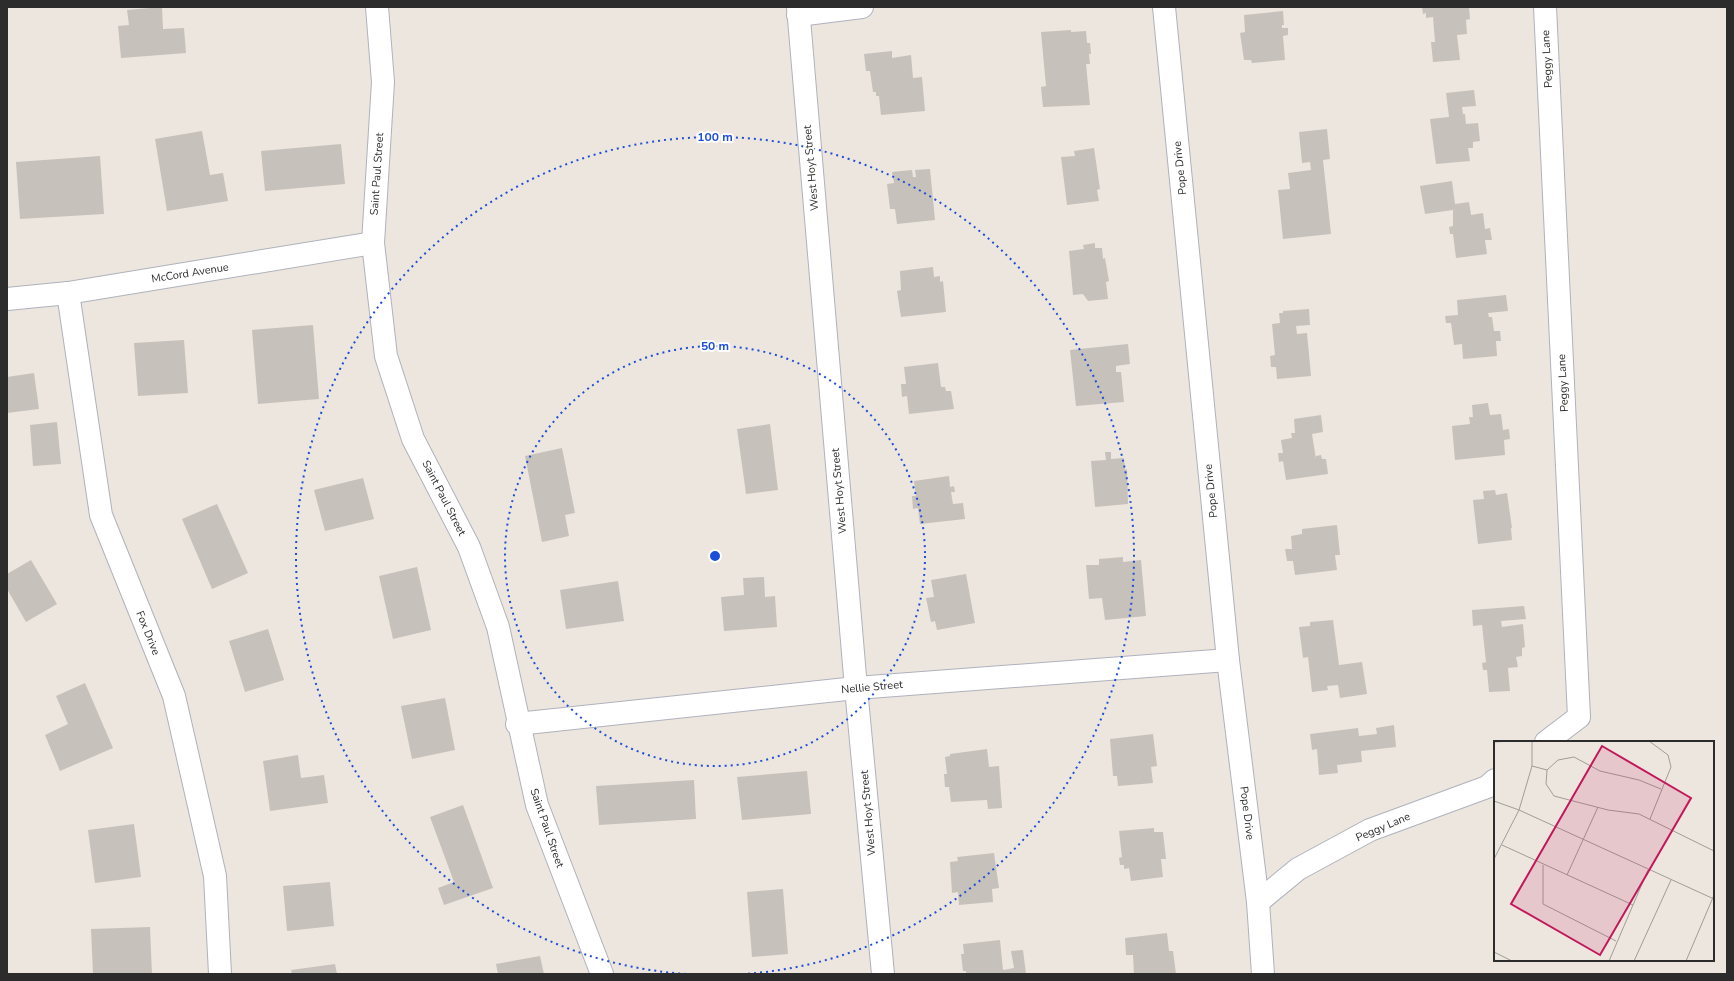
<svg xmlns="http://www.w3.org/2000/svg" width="1734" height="981" viewBox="0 0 1734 981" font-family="'Nunito Sans',sans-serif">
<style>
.building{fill:#c6c1ba}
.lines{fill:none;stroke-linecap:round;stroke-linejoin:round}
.minor-casing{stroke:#afb2bc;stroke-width:24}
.minor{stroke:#fff;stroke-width:22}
.ring{fill:none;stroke:#1d4ed8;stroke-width:2;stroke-dasharray:2 4}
.labels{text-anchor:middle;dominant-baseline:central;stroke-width:4;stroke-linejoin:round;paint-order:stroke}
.street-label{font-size:11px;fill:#2c2c2c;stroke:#fff}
.inset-road{fill:none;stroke:#a09c97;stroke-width:1}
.view{fill:#c2185b;fill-opacity:0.15;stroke:#c2185b;stroke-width:2}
.inset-edge{fill:none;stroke:#2c2c2c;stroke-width:2}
.centre{fill:#1d4ed8;stroke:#fff;stroke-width:2}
.ring-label{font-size:12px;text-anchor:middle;font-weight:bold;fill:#1d4ed8;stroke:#fff;stroke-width:4;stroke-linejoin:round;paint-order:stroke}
</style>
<rect width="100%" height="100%" fill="#ede6df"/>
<!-- building -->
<g class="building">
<polygon points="162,7 163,29 184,28 186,53 121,58 118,26 129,25 127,10"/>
<polygon points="1422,7 1469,7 1470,19 1466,20 1467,34 1457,35 1460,60 1433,62 1431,42 1435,42 1433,17 1426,18 1426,13 1423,14"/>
<polygon points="1283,11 1284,25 1282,25 1282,28 1288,28 1288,35 1283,36 1285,60 1252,63 1251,60 1244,60 1240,33 1245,32 1244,15"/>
<polygon points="1071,30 1071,32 1086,31 1087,43 1090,43 1091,54 1089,54 1090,64 1086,64 1090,105 1043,107 1041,87 1046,86 1041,32"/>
<polygon points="892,51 892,58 911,55 913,78 922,77 925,111 881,115 879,96 876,96 876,92 873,92 870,71 866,71 864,54"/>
<polygon points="1474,90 1476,106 1462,107 1463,114 1465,114 1466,124 1478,123 1480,141 1473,142 1473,148 1468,148 1470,161 1436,164 1430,119 1449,117 1446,93"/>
<polygon points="1327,129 1330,159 1323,160 1331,234 1283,239 1278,190 1290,189 1288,173 1311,170 1310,162 1302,163 1299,132"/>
<polygon points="202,131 210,175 223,173 228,201 167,211 155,139"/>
<polygon points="341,144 345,184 265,191 261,151"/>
<polygon points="1094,148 1100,189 1097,190 1099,201 1067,205 1061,157 1075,156 1074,151"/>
<polygon points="100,156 104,214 20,219 16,162"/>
<polygon points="930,169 935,220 897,224 895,209 890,209 887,184 894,183 892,172 912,170 913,177 916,177 915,170"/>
<polygon points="1452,181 1455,204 1469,202 1471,215 1483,213 1485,229 1490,228 1492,240 1485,240 1487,254 1456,258 1453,234 1450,234 1449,227 1453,226 1453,210 1425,214 1420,186"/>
<polygon points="1095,243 1095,248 1102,248 1103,259 1105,258 1109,281 1106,282 1108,299 1088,301 1083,294 1073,295 1069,251 1084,249 1083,245"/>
<polygon points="933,267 934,277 940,276 940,282 943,281 946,312 901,317 897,291 901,290 900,271"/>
<polygon points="1506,295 1508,311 1488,313 1489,317 1492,317 1494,331 1500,331 1501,341 1496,341 1497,356 1463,359 1462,344 1454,345 1451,323 1446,323 1445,316 1458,315 1457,300"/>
<polygon points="1309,309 1310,325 1296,326 1297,334 1307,333 1311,376 1277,379 1276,367 1271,367 1270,356 1275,355 1272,324 1280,323 1279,313 1283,313 1283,311"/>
<polygon points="313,325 319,399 258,404 252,330"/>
<polygon points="184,340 188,393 138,396 134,343"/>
<polygon points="1128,344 1130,364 1116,366 1116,372 1121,372 1124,402 1076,406 1070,350"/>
<polygon points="938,363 941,387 945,387 946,391 951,391 954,409 909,414 907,396 902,397 901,384 906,384 904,367"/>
<polygon points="34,373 39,409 7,413 7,377"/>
<polygon points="1488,403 1490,415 1501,414 1503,430 1509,429 1510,439 1504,440 1505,455 1455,460 1452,426 1470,424 1469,417 1473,417 1472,405"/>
<polygon points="1321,415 1323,432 1312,434 1316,459 1316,456 1321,455 1322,459 1326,459 1328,474 1286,480 1283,461 1279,462 1278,453 1283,453 1281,440 1292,438 1291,433 1295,433 1294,419"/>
<polygon points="57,422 61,464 33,466 30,425"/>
<polygon points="770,424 778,490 746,494 737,429"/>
<polygon points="562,448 575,513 565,515 569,536 542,542 525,456"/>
<polygon points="1105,452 1111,452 1111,459 1124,458 1125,470 1127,469 1128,504 1095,507 1091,461 1106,460"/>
<polygon points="949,476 950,487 954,486 955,492 951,492 953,504 963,503 965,519 920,524 918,508 913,509 912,496 916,496 914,481"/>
<polygon points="363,478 374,519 325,531 314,490"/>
<polygon points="1495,490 1496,495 1507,493 1512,528 1511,528 1512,540 1478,544 1473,500 1484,499 1483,491"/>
<polygon points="217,504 248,573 212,589 182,519"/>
<polygon points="1337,525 1340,555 1335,555 1337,570 1295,575 1293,561 1287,561 1285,549 1292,549 1291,536 1302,534 1302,529"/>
<polygon points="1123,557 1123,562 1141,560 1146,616 1105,620 1102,598 1089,599 1086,565 1099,565 1099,559"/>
<polygon points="31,560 57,604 26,622 7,589 7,574"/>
<polygon points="417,567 431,630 393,639 379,576"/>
<polygon points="966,574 975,623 937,630 935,621 931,622 926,598 934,597 931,580"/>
<polygon points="764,577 765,597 775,596 777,627 724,631 721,597 744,595 743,578"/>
<polygon points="618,581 624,621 566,629 560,590"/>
<polygon points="1524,606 1526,619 1501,621 1502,627 1523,624 1525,647 1522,648 1522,656 1516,657 1518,667 1508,668 1510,691 1489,692 1487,670 1483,670 1482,663 1486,662 1482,625 1473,626 1472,610"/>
<polygon points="1333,620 1339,665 1362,662 1367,694 1340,698 1338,685 1327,686 1328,690 1312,692 1308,657 1303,658 1299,627 1310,626 1310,622"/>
<polygon points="268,629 284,680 245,692 229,641"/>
<polygon points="85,683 113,748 60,771 45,735 68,724 56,696"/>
<polygon points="445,698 455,750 412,759 401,706"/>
<polygon points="1394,725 1396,747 1361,751 1362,762 1337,765 1338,773 1319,775 1317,749 1312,750 1310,734 1358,728 1359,736 1377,734 1376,728"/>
<polygon points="1153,734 1157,766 1151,767 1153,783 1118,786 1117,776 1113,776 1110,739"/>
<polygon points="987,749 989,767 999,766 1002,808 988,809 987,800 951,802 949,787 945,787 944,774 947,774 945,757 950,756 950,754"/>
<polygon points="298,755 301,778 324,775 328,803 270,811 263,761"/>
<polygon points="807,771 811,814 742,820 737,777"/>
<polygon points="694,780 696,819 599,825 596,786"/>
<polygon points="463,805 493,888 444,905 438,888 454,882 430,817"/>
<polygon points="134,824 141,877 95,883 88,830"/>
<polygon points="1154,828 1154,832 1163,832 1166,859 1161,859 1163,877 1131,881 1129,868 1124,869 1124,865 1120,865 1119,858 1122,857 1119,831"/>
<polygon points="994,853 999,888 992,889 993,902 959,905 958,892 952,893 950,862 958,861 957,857"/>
<polygon points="330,882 334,926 287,931 283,886"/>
<polygon points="783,889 788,954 752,957 747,892"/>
<polygon points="150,927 152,974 93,974 91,929"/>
<polygon points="1167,933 1169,951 1173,951 1176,974 1134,974 1133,955 1126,955 1125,938"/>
<polygon points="1000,940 1003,970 1014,968 1011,951 1023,950 1026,974 966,974 966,971 963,971 961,954 964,954 963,944"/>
<polygon points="540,956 544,974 498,974 496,964"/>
<polygon points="335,964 337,974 292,974 291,970"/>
</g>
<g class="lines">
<!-- minor casing -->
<g class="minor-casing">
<g id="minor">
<polyline points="377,7 383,82 373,243 386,356 413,439 469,547 498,627 537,805 602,974"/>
<polyline points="798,7 856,688 883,974"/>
<polyline points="1164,7 1228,660 1258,902 1263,974"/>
<polyline points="1545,7 1579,717 1546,742"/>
<polyline points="798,15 862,7"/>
<polyline points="68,293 101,515 174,696 215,876 220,974"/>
<polyline points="7,299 68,293 373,243"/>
<polyline points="517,724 856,688 1228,660"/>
<polyline points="1258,902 1298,869 1370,830 1487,787 1495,780"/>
</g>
</g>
<!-- minor -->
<use href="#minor" class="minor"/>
</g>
<!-- distance rings -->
<g class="ring">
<circle cx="715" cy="556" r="210"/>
<path d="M686 974A419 419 0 1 1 744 974"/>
</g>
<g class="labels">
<!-- street labels -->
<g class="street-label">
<text transform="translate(1547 59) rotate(-93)">Peggy Lane</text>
<text transform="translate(811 168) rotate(-95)">West Hoyt Street</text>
<text transform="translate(1180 168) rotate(-96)">Pope Drive</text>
<text transform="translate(377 174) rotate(-86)">Saint Paul Street</text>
<text transform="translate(190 273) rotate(-9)">McCord Avenue</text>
<text transform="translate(1563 383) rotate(-93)">Peggy Lane</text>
<text transform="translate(839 491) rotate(-95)">West Hoyt Street</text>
<text transform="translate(1211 491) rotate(-96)">Pope Drive</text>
<text transform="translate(444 498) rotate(63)">Saint Paul Street</text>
<text transform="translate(148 633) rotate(68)">Fox Drive</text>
<text transform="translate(872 687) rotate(-5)">Nellie Street</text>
<text transform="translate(868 813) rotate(-95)">West Hoyt Street</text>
<text transform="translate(1247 813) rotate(83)">Pope Drive</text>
<text transform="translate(1383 827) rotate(-23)">Peggy Lane</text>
<text transform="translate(547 828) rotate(71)">Saint Paul Street</text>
</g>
</g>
<!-- overview -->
<g transform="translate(1494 741)">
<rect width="220" height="220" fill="#ede6df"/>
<path class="inset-road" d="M155,0L174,14L177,26L156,78M0,1L19,0M38,25L53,29L64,19L80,16L106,30L145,39L167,48M53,29L52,43L60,55L114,69L145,73L220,110M0,60L25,69L220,158M8,104L139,164M0,118L25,69L38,25V0M49,124V163L122,200M73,134L104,66M0,211L18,220M115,220L154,129M140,220L177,139M192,220L220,154"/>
<path class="view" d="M108,5L197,57L106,214L17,163Z"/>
<rect width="220" height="220" class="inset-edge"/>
</g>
<circle cx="715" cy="556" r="6" class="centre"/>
<g class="ring-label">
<text x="715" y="141">100 m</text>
<text x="715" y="350">50 m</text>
</g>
<!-- border -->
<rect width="1734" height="981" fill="none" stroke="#2c2c2c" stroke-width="16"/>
</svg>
